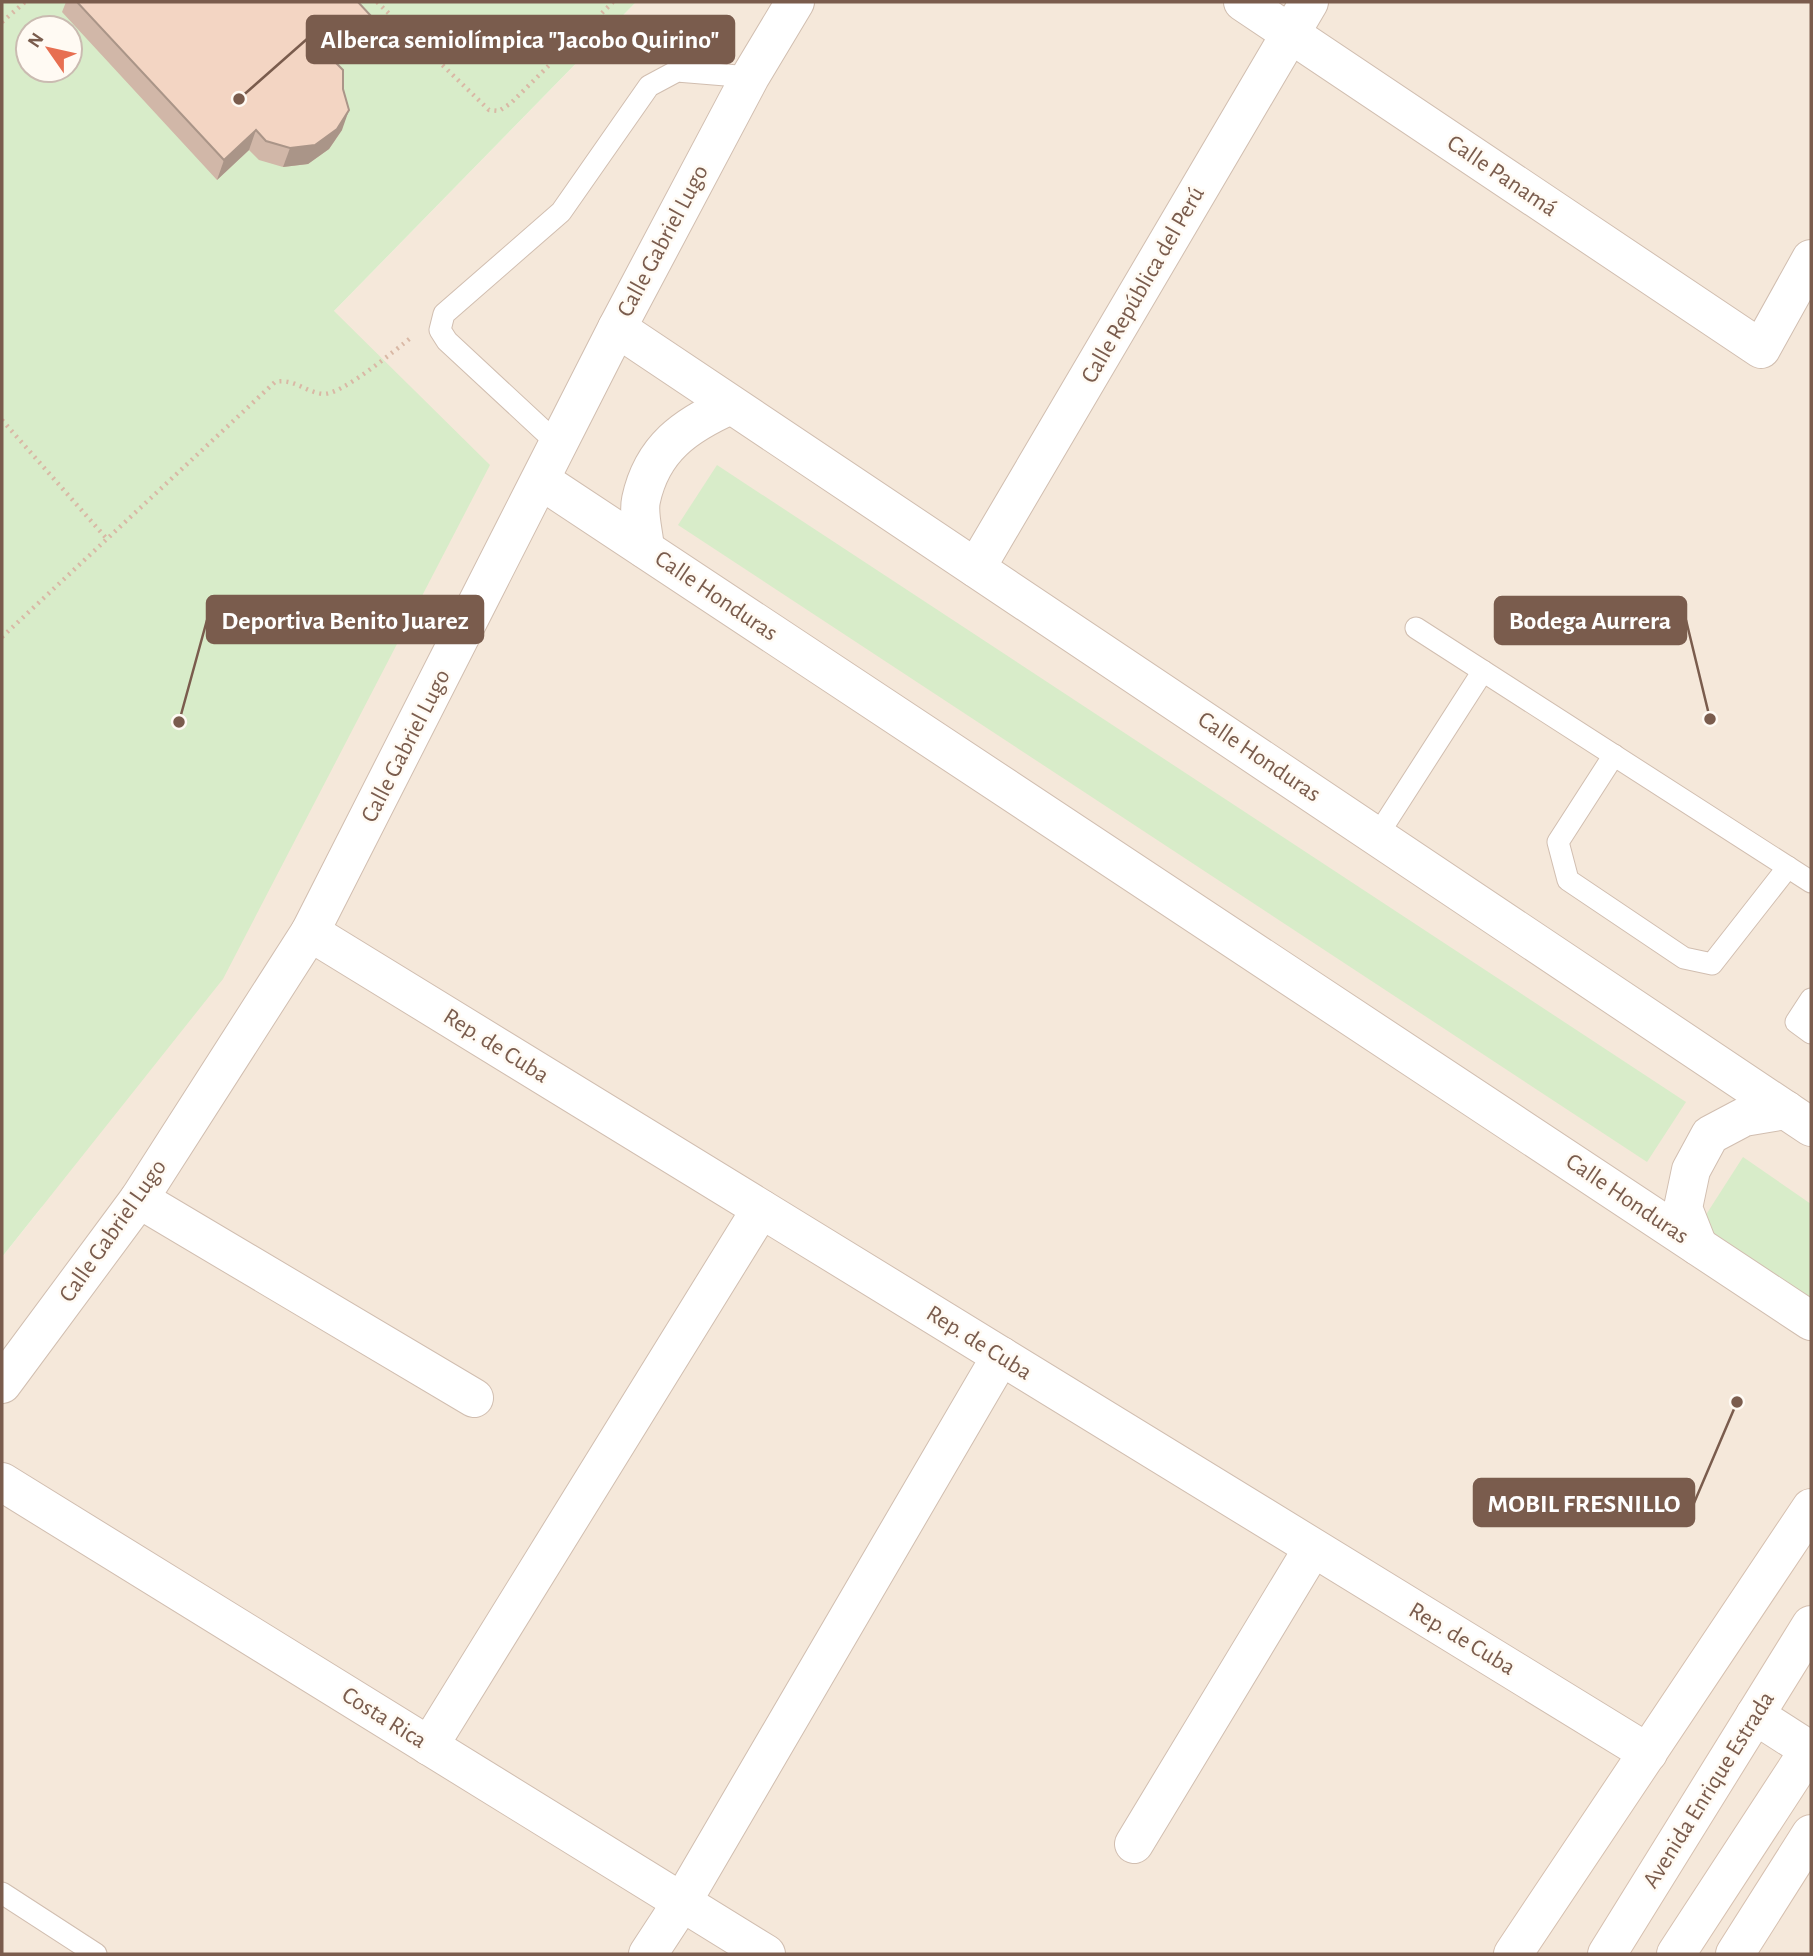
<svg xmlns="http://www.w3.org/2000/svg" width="1813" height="1956" viewBox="0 0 1813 1956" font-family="'Alegreya Sans',sans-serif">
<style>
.residential{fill:#f5e8da}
.park{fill:#d8ecc9;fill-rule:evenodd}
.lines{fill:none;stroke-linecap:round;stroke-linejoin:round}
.lane-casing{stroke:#d1beb0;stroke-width:23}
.street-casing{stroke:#d1beb0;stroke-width:40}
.secondary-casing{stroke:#d6c0b0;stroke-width:40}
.path{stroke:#d9b8a5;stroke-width:4.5;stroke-dasharray:2 5;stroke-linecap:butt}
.lane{stroke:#fff;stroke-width:21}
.street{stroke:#fff;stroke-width:38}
.secondary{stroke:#fff;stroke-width:38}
.wall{fill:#d1b7a8}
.shaded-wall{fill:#aa9588}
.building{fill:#f3d5c3;stroke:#aa9588;stroke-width:2}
.labels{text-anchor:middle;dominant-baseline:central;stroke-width:5;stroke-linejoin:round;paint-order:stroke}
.street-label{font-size:24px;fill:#7a5c4d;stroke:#fffaf3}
.leader{fill:none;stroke:#7a5c4d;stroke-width:2.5}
.callout-dot{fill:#7a5c4d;stroke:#fffaf3;stroke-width:2.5}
.callout{fill:#7a5c4d;stroke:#7a5c4d;stroke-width:2.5}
.callout-label{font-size:26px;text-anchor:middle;font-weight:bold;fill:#fff}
</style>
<rect width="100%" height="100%" fill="#fdf6ec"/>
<!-- residential -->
<polygon class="residential" points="636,2 1811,2 1811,1954 2,1954 2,1257 41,1208 333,312"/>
<!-- park -->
<g class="park">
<path d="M2,2H636L334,311L490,465L223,979L2,1257ZM28,28H70V70H28Z"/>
<polygon points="717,465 1686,1102 1647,1162 678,525"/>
<polygon points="1743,1157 1811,1204 1811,1298 1700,1224"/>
</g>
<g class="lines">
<!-- lane casing -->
<g class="lane-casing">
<g id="lane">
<polyline points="559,445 447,341 440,330 444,314 561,212 649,86 677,71 750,77"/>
<polyline points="1416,628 1811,882"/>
<polyline points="1614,755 1558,842 1568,880 1684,958 1712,964 1788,867"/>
<polyline points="1377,836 1483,671"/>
<polyline points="1811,999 1796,1022 1811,1033"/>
<polyline points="2,1893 96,1954"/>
</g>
</g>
<!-- street casing -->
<g class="street-casing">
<g id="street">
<polyline points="1243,2 1761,349 1811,259"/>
<polyline points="617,328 1811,1127"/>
<polyline points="542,481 1811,1321"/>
<path d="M645,549C644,534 638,514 641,500C652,448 686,425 731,405"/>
<polyline points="976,568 1309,2"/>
<polyline points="310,932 1648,1753"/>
<polyline points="139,1199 474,1398"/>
<polyline points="1698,1246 1683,1208 1691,1170 1710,1135 1744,1117 1786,1110"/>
<polyline points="2,1384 139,1199 310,932 617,328 750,77 795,2"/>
<polyline points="2,1482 766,1954"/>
<polyline points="1755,1715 1811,1751"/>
<polyline points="429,1746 761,1209"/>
<polyline points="1134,1844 1313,1548"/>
<polyline points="648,1954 682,1902 1001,1356"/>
</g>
</g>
<!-- secondary casing -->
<g class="secondary-casing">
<g id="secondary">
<polyline points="1513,1954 1811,1508"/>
<polyline points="1607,1954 1811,1625"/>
<polyline points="1676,1954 1811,1747"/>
<polyline points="1735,1954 1811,1834"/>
</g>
</g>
<!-- path -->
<g class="path">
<polyline points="377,2 489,110 499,111 511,103 613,2"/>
<polyline points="2,22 25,2"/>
<polyline points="2,420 107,539"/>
<path d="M2,637L275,382C294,378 305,392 323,394C342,395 395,350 412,337"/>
</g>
<!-- lane -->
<use href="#lane" class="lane"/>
<!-- street -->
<use href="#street" class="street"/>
<!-- secondary -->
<use href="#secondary" class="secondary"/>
</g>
<!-- wall -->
<polygon class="wall" points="66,2 358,2 364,35 335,62 342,130 329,149 308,164 283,167 259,160 249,150 217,180 62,12"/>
<!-- shaded-wall -->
<g class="shaded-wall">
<polygon points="371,16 364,35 322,75 329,56"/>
<polygon points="349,110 342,130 329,149 308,164 283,167 290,148"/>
<polygon points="256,130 249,150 217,180 224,160"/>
</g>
<!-- building -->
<polygon class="building" points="77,2 358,2 371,16 329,56 343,70 343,89 349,110 337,129 315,145 290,148 266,141 256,130 224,160"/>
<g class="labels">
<!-- street labels -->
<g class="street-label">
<text transform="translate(1502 176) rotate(34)">Calle Panamá</text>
<text transform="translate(663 241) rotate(-62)">Calle Gabriel Lugo</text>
<text transform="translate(1143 285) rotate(-60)">Calle República del Perú</text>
<text transform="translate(716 596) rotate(34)">Calle Honduras</text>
<text transform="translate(406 746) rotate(-63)">Calle Gabriel Lugo</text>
<text transform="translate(1259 757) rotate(34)">Calle Honduras</text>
<text transform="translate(496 1046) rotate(32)">Rep. de Cuba</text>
<text transform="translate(1627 1199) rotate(34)">Calle Honduras</text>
<text transform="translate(113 1231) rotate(-55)">Calle Gabriel Lugo</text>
<text transform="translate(979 1343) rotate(32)">Rep. de Cuba</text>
<text transform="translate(1462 1639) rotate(31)">Rep. de Cuba</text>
<text transform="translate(384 1718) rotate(32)">Costa Rica</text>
<text transform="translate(1709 1790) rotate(-58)">Avenida Enrique Estrada</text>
</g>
</g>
<!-- callouts -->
<path class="leader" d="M239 99L307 39M179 722L207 620M1710 719L1686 620M1737 1402L1694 1503"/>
<g class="callout-dot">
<circle cx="239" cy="99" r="7"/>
<circle cx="179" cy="722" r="7"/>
<circle cx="1710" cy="719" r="7"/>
<circle cx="1737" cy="1402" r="7"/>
</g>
<g class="callout">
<rect x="307" y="16" width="427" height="47" rx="7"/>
<rect x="207" y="596" width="276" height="47" rx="7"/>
<rect x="1495" y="597" width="191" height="47" rx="7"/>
<rect x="1474" y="1479" width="220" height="47" rx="7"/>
</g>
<g class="callout-label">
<text x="520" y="48">Alberca semiolímpica "Jacobo Quirino"</text>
<text x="345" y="629">Deportiva Benito Juarez</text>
<text x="1590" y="629">Bodega Aurrera</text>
<text x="1584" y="1512">MOBIL FRESNILLO</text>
</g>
<!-- border -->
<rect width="1813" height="1956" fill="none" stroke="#7a5c4d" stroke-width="7"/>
<!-- north arrow -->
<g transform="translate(49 49) rotate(304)"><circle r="33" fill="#fffaf3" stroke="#cabbb1" stroke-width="2"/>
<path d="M0-5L12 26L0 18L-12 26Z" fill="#e76f51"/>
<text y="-10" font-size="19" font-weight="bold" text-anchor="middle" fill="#7a5c4d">N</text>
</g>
</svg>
